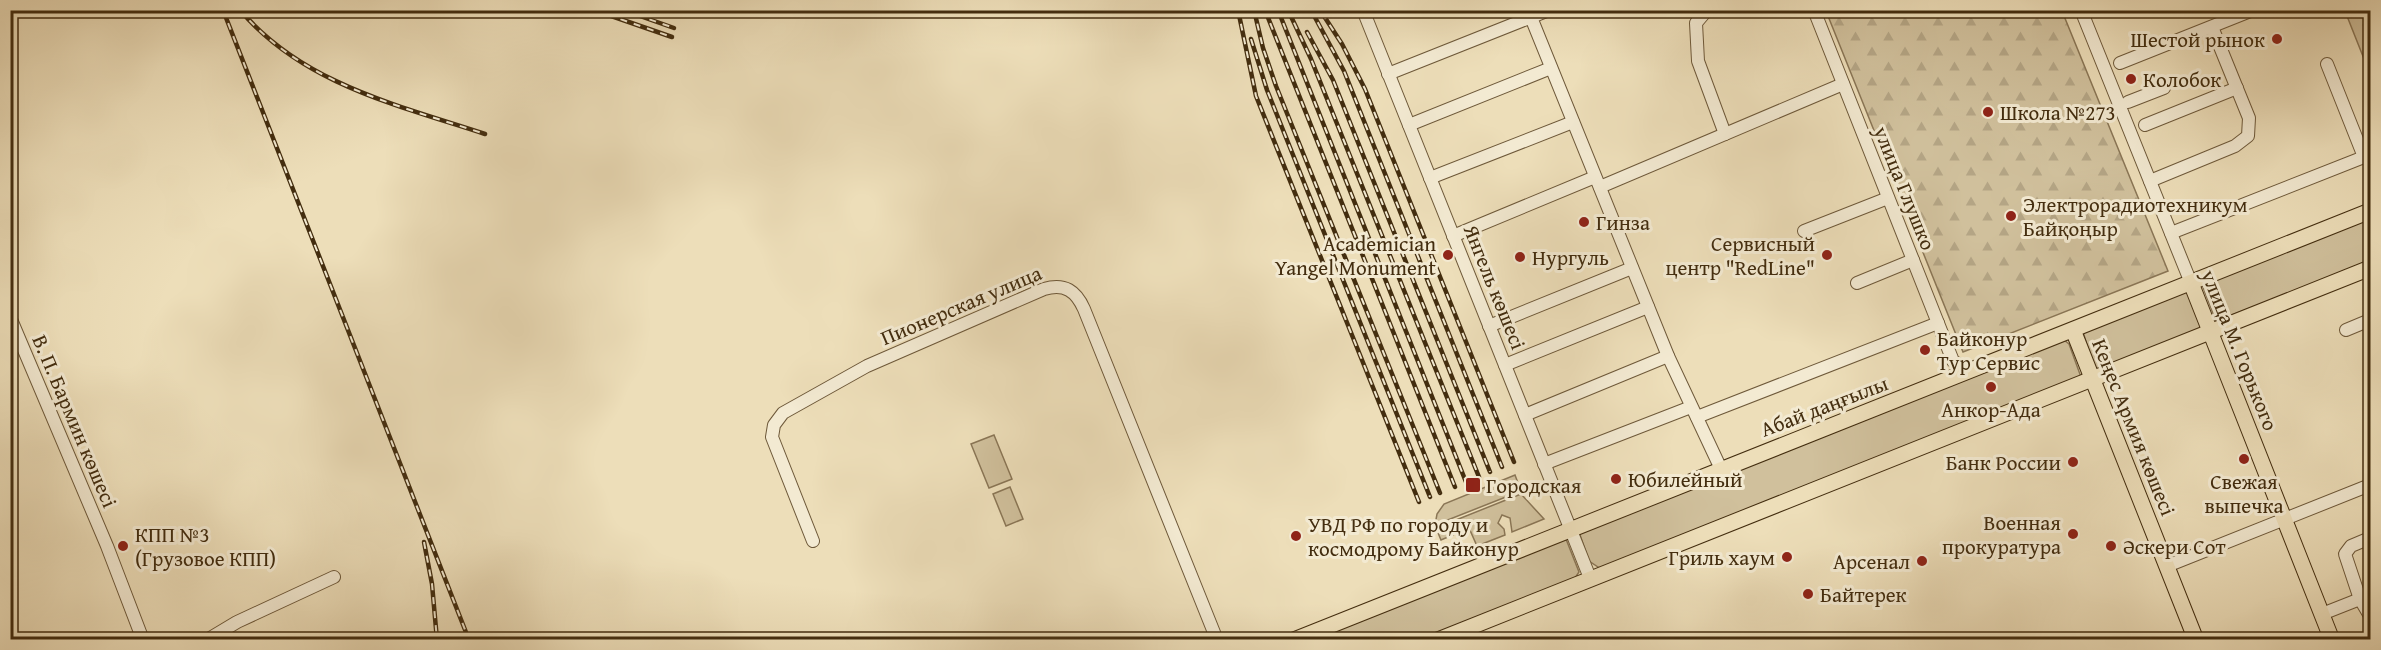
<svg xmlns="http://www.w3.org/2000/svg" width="2381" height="650" viewBox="0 0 2381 650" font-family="'Gentium Book Plus',serif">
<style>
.green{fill:#d0c09c;stroke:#8a7656;stroke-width:1.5}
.forest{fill:url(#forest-firs);stroke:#8a7656;stroke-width:1.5}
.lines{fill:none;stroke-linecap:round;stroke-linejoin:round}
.minor-casing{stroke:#6e593a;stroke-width:14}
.major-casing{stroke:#432d0f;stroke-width:17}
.minor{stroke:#f3ead2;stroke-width:12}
.major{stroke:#eddeb9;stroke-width:15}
.rail-casing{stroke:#432d0f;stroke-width:4.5}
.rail{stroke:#f3ead2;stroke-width:2;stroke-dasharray:7;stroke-linecap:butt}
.poi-dot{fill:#8f2418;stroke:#f3ead2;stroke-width:2}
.labels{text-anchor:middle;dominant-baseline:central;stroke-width:6;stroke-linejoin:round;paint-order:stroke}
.poi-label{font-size:21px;fill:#432d0f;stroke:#f3ead2;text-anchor:start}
.street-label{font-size:21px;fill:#432d0f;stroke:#f3ead2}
</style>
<defs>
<pattern id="forest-firs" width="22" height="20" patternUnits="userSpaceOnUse" patternTransform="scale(1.5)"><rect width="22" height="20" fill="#d0c09c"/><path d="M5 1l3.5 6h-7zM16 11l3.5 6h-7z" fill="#b4a585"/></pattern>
</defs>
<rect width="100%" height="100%" fill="#eddeb9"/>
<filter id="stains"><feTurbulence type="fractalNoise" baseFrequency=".00333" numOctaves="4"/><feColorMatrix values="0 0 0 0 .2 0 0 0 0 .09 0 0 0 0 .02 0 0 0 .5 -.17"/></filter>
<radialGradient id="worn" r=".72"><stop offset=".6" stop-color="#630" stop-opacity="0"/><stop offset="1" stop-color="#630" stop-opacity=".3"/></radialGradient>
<!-- green -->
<g class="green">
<polygon points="2370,215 2370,263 2216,321 2202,285"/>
<polygon points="2186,291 2189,293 2201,328 2195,334 2095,370 2083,332"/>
<polygon points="2064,340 2069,344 2081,377 1601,569 1589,561 1579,532"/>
<polygon points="994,435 1012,479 989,488 971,444"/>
<polygon points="1515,475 1521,491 1435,525 1437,514 1444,504"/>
<polygon points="1010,487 1023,519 1006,526 993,494"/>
<polygon points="1521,494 1544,519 1512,532 1510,518 1502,515 1498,523 1504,529 1505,535 1477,546 1469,528 1441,540 1436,528"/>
<polygon points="1566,539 1579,572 1573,581 1428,639 1302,640"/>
</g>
<!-- forest -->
<g class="forest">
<polygon points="1826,11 2062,11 2168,271 1963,352"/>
<polygon points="2345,11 2370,11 2370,74"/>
</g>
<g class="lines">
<!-- minor casing -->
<g class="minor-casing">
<g id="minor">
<polyline points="1363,10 1590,578"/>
<polyline points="1528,10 1668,356 1721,469"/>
<polyline points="1707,10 1696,23 1698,61 1725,134"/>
<polyline points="1814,10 1953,361 1969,371"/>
<polyline points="2081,10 2191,283"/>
<polyline points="2120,63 2253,10"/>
<polyline points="1388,74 1549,10"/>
<polyline points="2128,102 2164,88"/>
<polyline points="1409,125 1551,68"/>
<polyline points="2145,125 2237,88"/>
<polyline points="1430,178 1573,122"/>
<polyline points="2150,181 2235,146 2248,136 2249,118 2212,27"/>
<polyline points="1600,187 1843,84"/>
<polyline points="1804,231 1888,198"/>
<polyline points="2171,233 2364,157 2327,64"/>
<polyline points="1453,236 1595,177"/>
<polyline points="1857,283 1913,260"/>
<polyline points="10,317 107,546 143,640"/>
<polyline points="1489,326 1632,268"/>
<polyline points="2346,330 2370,320"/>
<polyline points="1505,365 1648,307"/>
<polyline points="1525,415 1668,356"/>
<polyline points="1697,417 1938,323"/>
<polyline points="1544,464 1691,407"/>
<polyline points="2370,538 2351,546 2345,554 2360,599 2370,616"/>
<path d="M813,541L772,437L774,425L783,413L867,366L1044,289C1065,283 1076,291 1084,309L1217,640"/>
<polyline points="2167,566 2370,485"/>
<polyline points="2322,614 2360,599"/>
<polyline points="207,640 237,622 334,577"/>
</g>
</g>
<!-- major casing -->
<g class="major-casing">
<g id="major">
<polyline points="2191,283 2332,640"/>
<polyline points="2073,330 2196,640"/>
<polyline points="1294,640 2370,211"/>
<polyline points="1438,640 2370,268"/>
</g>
</g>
<!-- minor -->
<use href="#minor" class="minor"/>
<!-- major -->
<use href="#major" class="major"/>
<!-- rail casing -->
<g class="rail-casing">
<g id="rail">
<polyline points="223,10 469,640"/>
<path d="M240,10C303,84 397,105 485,134"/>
<polyline points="594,10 672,37"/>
<polyline points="623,10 674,28"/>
<polyline points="1238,10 1256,96 1419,502"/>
<polyline points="1254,10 1263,48 1276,86 1440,493"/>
<polyline points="1265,10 1455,487"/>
<polyline points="1278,10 1466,482"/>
<polyline points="1288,10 1311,59 1479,477"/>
<polyline points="1311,10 1344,71 1502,467"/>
<polyline points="1322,13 1342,44 1365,89 1514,462"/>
<polyline points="1307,32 1333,80 1490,472"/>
<polyline points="1251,39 1267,90 1430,497"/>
<polyline points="424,542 432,584 437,640"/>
</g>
</g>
<!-- rail -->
<use href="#rail" class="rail"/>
</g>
<!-- markers -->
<g class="poi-dot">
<circle cx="2277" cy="39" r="6"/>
<circle cx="2131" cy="79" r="6"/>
<circle cx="1988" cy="112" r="6"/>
<circle cx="2011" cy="216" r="6"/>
<circle cx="1584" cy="222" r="6"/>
<circle cx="1448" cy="255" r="6"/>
<circle cx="1827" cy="255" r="6"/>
<circle cx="1520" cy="257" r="6"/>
<circle cx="1925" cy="350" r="6"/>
<circle cx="1991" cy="387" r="6"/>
<circle cx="2244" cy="459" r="6"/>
<circle cx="2073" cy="462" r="6"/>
<circle cx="1616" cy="479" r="6"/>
<rect x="1465" y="477" width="16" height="16" rx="3"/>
<circle cx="2073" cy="534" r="6"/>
<circle cx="1296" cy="536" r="6"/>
<circle cx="123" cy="546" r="6"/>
<circle cx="2111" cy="546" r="6"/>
<circle cx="1787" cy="557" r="6"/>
<circle cx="1922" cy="561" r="6"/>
<circle cx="1808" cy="594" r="6"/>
</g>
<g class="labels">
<!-- poi labels -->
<g class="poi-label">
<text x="2265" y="39" text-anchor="end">Шестой рынок</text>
<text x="2143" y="79">Колобок</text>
<text x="2000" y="112">Школа №273</text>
<text x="2023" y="204">Электрорадиотехникум<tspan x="2023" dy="24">Байқоңыр</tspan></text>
<text x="1596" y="222">Гинза</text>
<text x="1436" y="243" text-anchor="end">Academician<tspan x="1436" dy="24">Yangel Monument</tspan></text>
<text x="1815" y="243" text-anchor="end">Сервисный<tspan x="1815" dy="24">центр "RedLine"</tspan></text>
<text x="1532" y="257">Нургуль</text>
<text x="1937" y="338">Байконур<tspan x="1937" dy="24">Тур Сервис</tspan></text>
<text x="1991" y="409" text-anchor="middle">Анкор-Ада</text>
<text x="2061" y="462" text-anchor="end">Банк России</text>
<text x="1628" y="479">Юбилейный</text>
<text x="2244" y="481" text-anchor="middle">Свежая<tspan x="2244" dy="24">выпечка</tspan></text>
<text x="1486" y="485">Городская</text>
<text x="2061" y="522" text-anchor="end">Военная<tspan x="2061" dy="24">прокуратура</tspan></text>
<text x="1308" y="524">УВД РФ по городу и<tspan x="1308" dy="24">космодрому Байконур</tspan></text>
<text x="135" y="534">КПП №3<tspan x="135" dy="24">(Грузовое КПП)</tspan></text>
<text x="2123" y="546">Әскери Сот</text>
<text x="1775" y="557" text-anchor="end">Гриль хаум</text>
<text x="1910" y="561" text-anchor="end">Арсенал</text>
<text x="1820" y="594">Байтерек</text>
</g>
<!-- street labels -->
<g class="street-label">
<text transform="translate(1905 188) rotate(68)">улица Глушко</text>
<text transform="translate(1495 287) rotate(68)">Янгель көшесі</text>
<text transform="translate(961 305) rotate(-23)">Пионерская улица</text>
<text transform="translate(2240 350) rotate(68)">улица М. Горького</text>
<text transform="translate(1824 406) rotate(-21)">Абай даңғылы</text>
<text transform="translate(75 421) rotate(67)">В. П. Бармин көшесі</text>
<text transform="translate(2134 427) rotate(68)">Кеңес Армия көшесі</text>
</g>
</g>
<!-- margin -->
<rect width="2381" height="650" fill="none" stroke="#eddeb9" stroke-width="36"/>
<rect x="12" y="12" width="2357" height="626" fill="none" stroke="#432d0f" stroke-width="3"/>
<rect x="18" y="18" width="2345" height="614" fill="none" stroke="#432d0f" stroke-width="1.5"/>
<rect width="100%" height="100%" filter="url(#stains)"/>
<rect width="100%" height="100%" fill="url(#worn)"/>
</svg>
